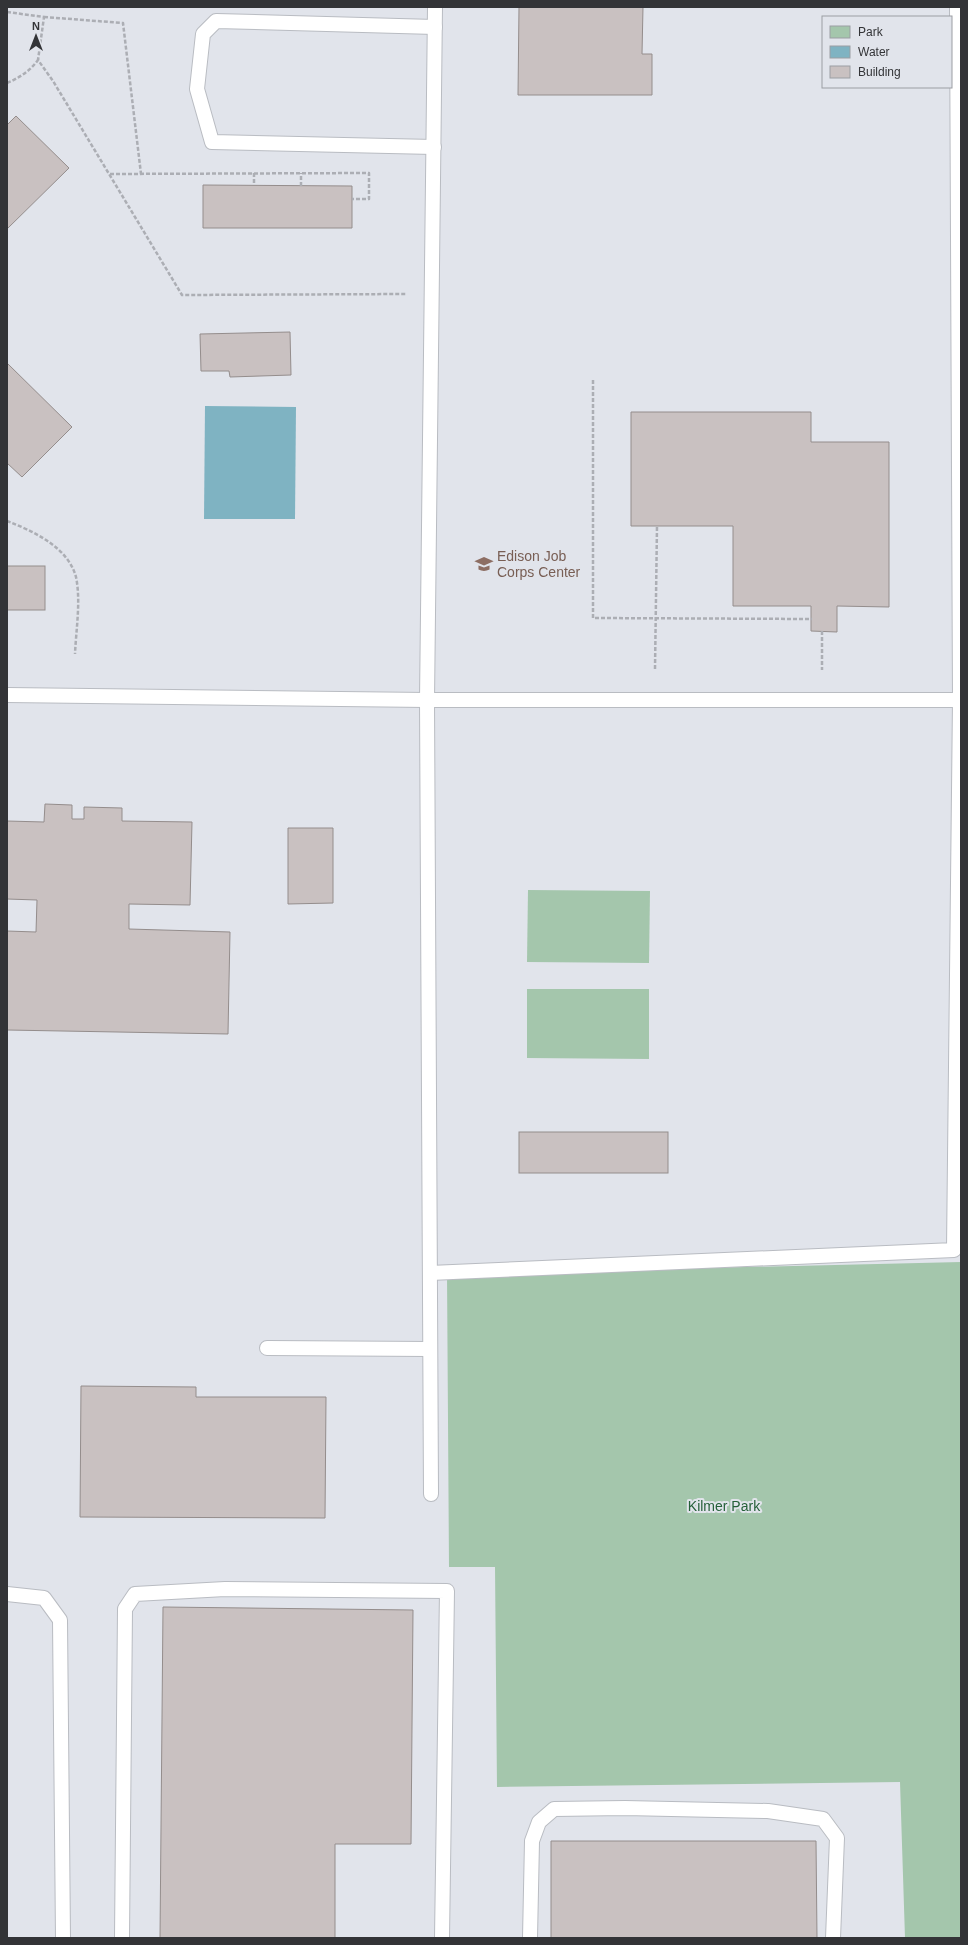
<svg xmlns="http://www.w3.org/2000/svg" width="968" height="1945" viewBox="0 0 968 1945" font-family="Helvetica,sans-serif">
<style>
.green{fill:#a4c6ac}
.water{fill:#7fb3c2}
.building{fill:#c9c1c1;stroke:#948d8c}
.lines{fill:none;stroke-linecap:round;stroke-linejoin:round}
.lane-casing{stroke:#b9bcc2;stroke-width:16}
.path{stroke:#acaeb4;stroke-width:2.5;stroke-dasharray:4 2;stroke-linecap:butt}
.lane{stroke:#fff;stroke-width:14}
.labels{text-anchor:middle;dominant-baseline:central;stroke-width:4;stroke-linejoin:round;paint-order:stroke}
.education-label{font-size:14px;fill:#785e54;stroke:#e1e4eb;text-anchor:start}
.park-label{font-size:14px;fill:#245f38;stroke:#e1e4eb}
</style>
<rect width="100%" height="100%" fill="#e1e4eb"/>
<!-- green -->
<g class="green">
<polygon points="528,890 650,891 649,963 527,962"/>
<polygon points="527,989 649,989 649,1059 527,1058"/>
<polygon points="961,1262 961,1938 905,1938 900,1782 497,1787 495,1567 449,1567 447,1274"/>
</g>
<!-- water -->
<polygon class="water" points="205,406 296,407 295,519 204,519"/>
<!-- building -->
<g class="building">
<polygon points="519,7 643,7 642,54 652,54 652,95 518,95"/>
<polygon points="16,116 69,168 7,229 7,125"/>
<polygon points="203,185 352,186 352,228 203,228"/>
<polygon points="290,332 291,375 230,377 229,371 201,371 200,334"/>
<polygon points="7,363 72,427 22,477 7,463"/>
<polygon points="631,412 811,412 811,442 889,442 889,607 837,606 837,632 811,631 811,606 733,606 733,526 631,526"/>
<rect x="7" y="566" width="38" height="44"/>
<polygon points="45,804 72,805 72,819 84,819 84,807 122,808 122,821 192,822 190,905 129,904 129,929 230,932 228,1034 7,1030 7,931 36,932 37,900 7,899 7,821 44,822"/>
<polygon points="288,828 333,828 333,903 288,904"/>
<rect x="519" y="1132" width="149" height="41"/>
<polygon points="81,1386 196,1387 196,1397 326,1397 325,1518 80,1517"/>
<polygon points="163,1607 413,1610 411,1844 335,1844 335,1938 160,1938"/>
<polygon points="551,1841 816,1841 817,1938 551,1938"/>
</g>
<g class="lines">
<!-- lane casing -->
<g class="lane-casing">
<g id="lane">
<polyline points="434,147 212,142 197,89 203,34 216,21 435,27"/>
<polyline points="7,695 427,700 961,700"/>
<polyline points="430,1273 954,1250 960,700 957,7"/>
<polyline points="267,1348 430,1349"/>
<polyline points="431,1494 427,700 435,7"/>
<polyline points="7,1594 44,1598 60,1620 63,1938"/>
<polyline points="122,1938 125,1609 135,1594 225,1589 447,1591 442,1938"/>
<polyline points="530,1938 532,1841 539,1822 554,1809 625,1808 768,1811 823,1819 837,1838 833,1938"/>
</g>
</g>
<!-- path -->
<g class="path">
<polyline points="7,12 44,17 38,60"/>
<polyline points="44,17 123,23 141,174"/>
<path d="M7,83C19,78 30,71 38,60L53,81L182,295L407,294"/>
<polyline points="254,173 254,185"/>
<polyline points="110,174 369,173 369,199 352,199"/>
<polyline points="301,186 301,173"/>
<polyline points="593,380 593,618 812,619"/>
<path d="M7,521C33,531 68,547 76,577C81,601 76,630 75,654"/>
<polyline points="822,631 822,670"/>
<polyline points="655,669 657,526"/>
</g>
<!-- lane -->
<use href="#lane" class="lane"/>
</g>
<!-- icons -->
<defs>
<g id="university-bare" transform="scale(1.38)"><path d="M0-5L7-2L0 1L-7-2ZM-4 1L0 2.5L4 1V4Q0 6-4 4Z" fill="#8d6e63" stroke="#e1e4eb" stroke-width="2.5" paint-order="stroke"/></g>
</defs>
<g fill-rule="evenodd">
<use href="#university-bare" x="484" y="564"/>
</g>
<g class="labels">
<!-- education labels -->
<g class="education-label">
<text x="497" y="556">Edison Job<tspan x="497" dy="16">Corps Center</tspan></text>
</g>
<!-- park labels -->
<g class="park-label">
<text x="724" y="1506">Kilmer Park</text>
</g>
</g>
<!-- border -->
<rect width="968" height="1945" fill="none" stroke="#333437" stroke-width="16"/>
<!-- legend -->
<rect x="822" y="16" width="130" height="72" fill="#e1e4eb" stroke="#9b9ea3"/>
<rect x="830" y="26" width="20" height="12" fill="#a4c6ac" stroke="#9b9ea3"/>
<text x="858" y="36" font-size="12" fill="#333437">Park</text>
<rect x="830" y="46" width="20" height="12" fill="#7fb3c2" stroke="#9b9ea3"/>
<text x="858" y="56" font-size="12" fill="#333437">Water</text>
<rect x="830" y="66" width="20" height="12" fill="#c9c1c1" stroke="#9b9ea3"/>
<text x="858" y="76" font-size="12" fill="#333437">Building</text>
<!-- north arrow -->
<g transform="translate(36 36)" stroke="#e1e4eb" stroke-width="3" paint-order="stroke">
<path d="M0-3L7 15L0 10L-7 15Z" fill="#333437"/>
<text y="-6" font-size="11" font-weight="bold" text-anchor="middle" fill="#333437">N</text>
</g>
</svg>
